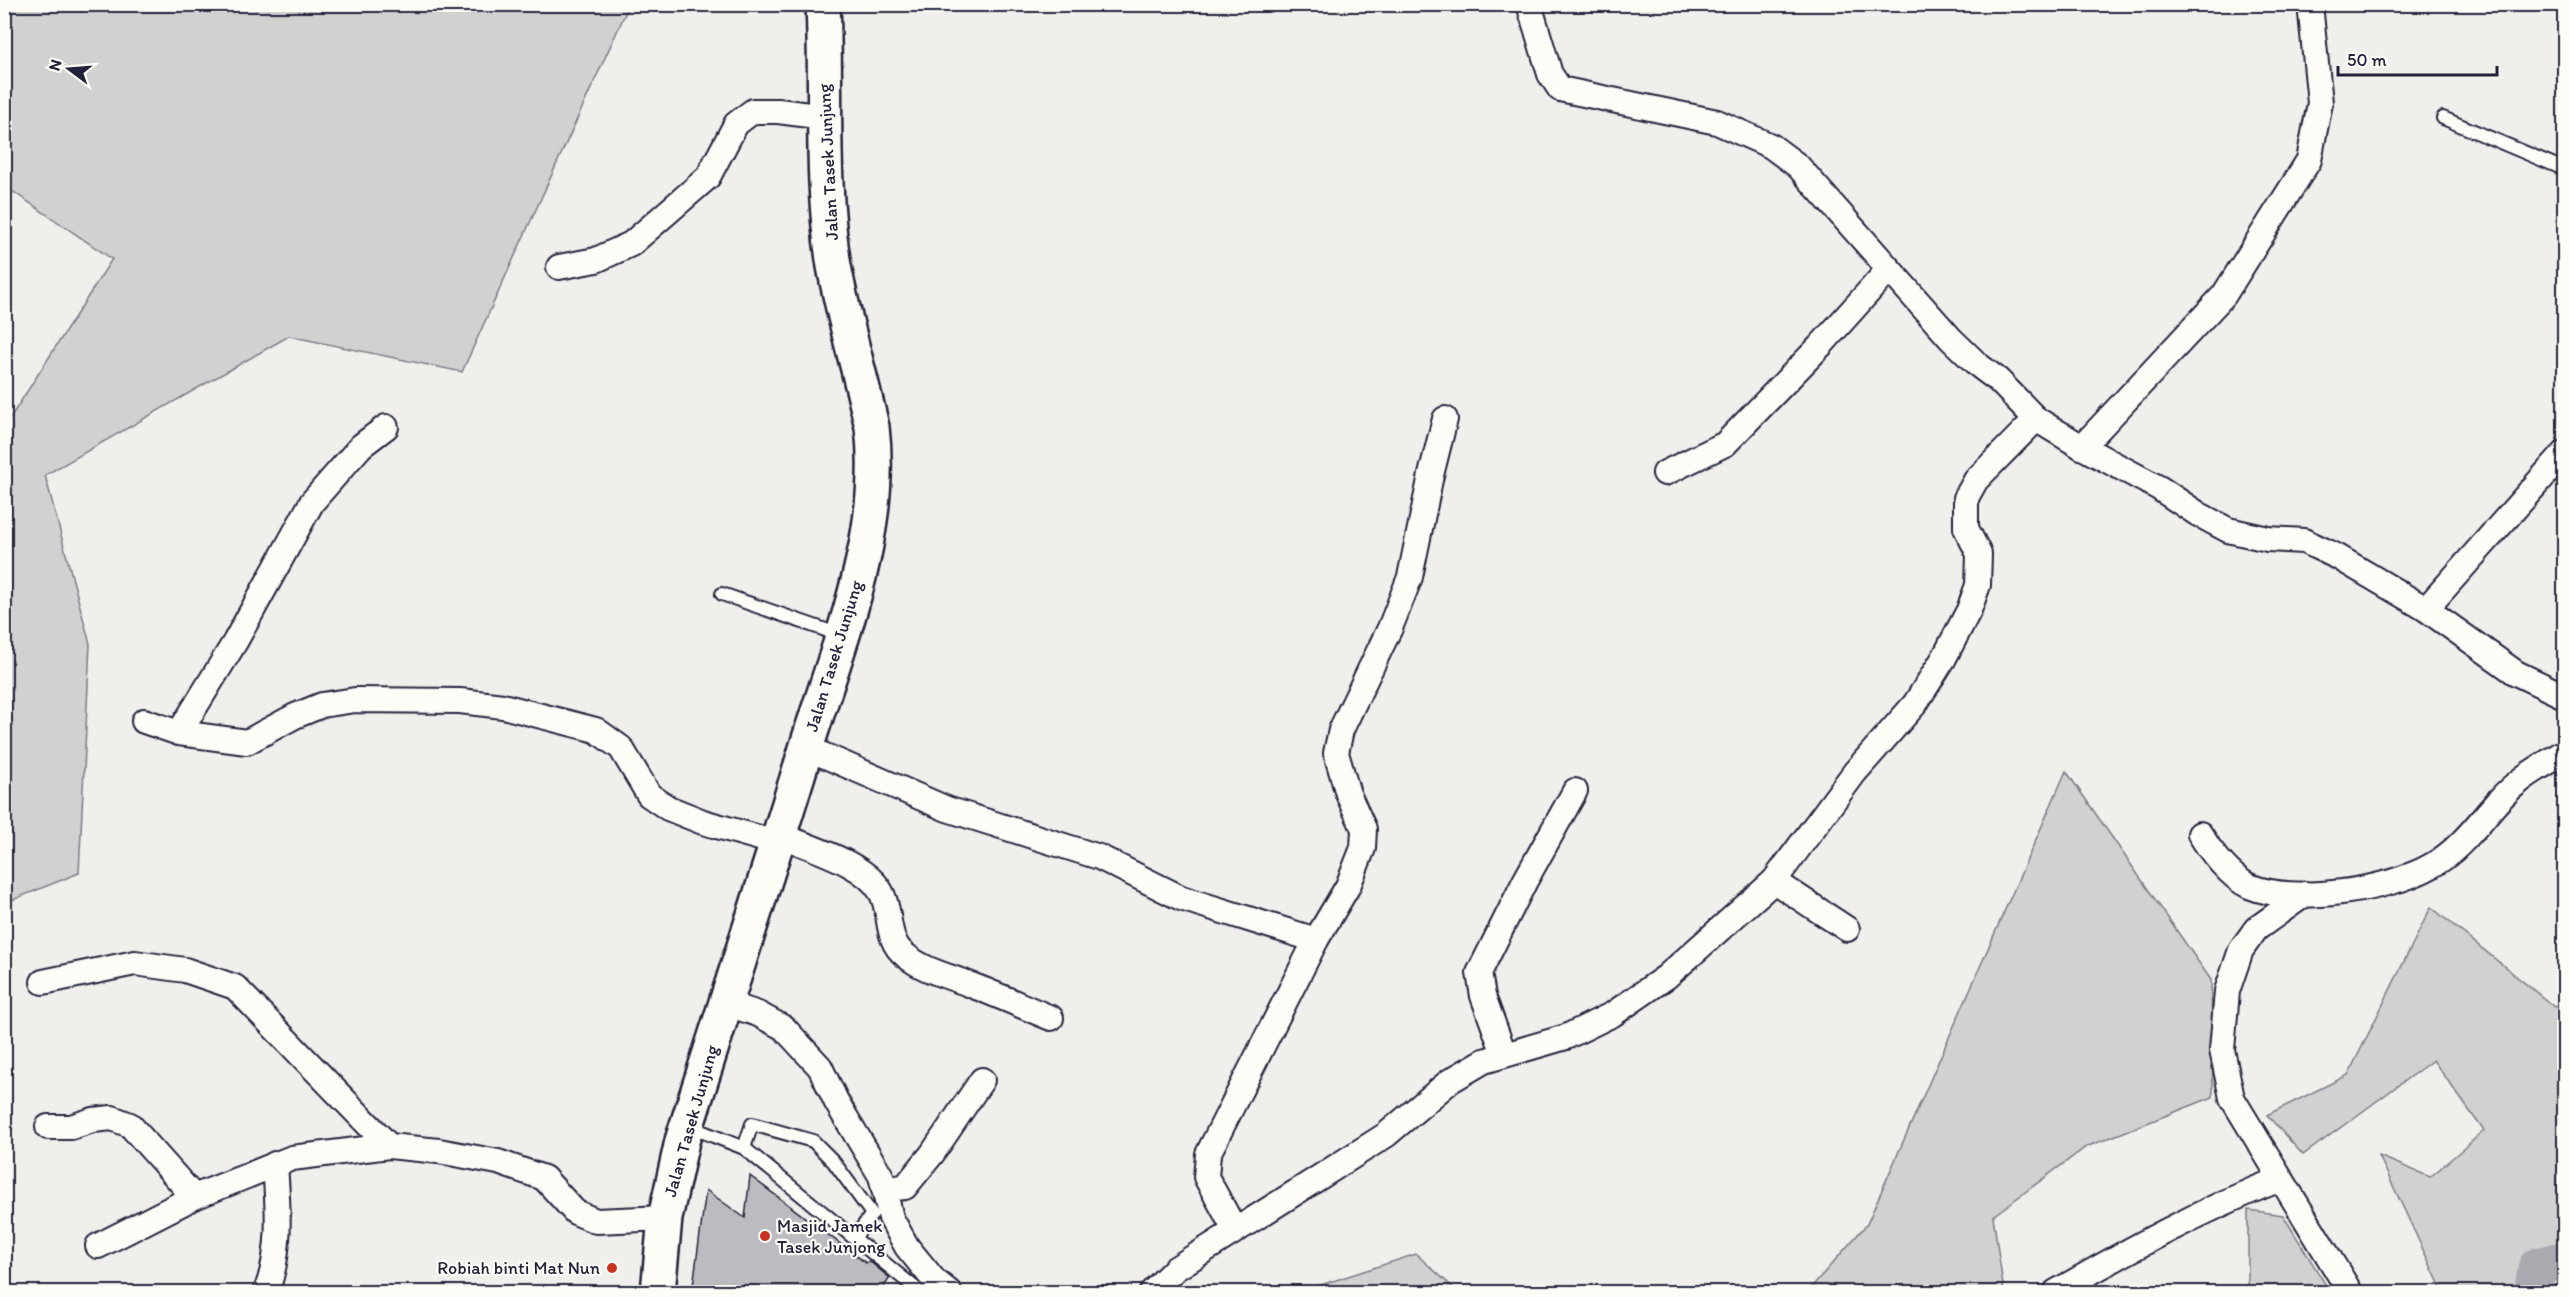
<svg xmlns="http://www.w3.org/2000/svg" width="2569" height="1297" viewBox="0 0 2569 1297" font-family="Itim,sans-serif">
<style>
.green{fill:#d2d1d1;stroke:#7a7a86;stroke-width:1.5}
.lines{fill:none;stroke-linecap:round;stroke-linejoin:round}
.river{stroke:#a9a9b0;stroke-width:38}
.building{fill:#bcbcc0;stroke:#22223b;stroke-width:1.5}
.lane-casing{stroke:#22223b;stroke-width:16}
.street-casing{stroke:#22223b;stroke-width:28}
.secondary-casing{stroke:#22223b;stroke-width:38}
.lane{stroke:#fdfcf7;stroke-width:12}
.street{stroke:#fdfcf7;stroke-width:24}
.secondary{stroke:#fdfcf7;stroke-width:33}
.poi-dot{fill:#c8321e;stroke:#fdfcf7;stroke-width:2}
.labels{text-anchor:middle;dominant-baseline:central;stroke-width:4.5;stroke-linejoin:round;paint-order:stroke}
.street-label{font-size:18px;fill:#22223b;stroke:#fdfcf7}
.poi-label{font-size:18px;fill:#22223b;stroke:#fdfcf7;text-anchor:start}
</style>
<rect width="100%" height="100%" fill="#f0efec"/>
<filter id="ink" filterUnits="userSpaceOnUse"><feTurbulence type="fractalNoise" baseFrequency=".0167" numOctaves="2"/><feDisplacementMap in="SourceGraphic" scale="12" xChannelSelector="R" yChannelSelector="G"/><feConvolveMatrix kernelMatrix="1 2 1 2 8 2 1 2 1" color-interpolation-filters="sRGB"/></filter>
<g filter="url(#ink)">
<!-- green -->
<g class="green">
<polygon points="5,4 629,5 462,372 289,336 45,475 90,644 79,873 5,903 5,426 112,259 5,186"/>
<polygon points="2066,771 2211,980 2213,1097 2086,1147 1993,1216 2004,1292 1807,1292 1867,1224"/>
<polygon points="2431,907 2564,1015 2564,1247 2527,1256 2519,1292 2443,1292 2379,1156 2430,1177 2484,1131 2433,1060 2303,1155 2267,1115 2348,1075"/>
<polygon points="2248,1210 2283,1215 2330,1292 2248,1292"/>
<polygon points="1416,1254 1458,1292 1299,1292"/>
</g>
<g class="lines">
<!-- river -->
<polyline class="river" points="2533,1292 2537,1267 2564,1260"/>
</g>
<!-- building -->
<polygon class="building" points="750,1176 866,1263 869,1261 890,1278 879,1293 692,1293 706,1190 745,1218"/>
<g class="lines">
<!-- lane casing -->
<g class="lane-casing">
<g id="lane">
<polyline points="2443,118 2564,169"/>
<polyline points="722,594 840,635"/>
<polyline points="688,1126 744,1148 920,1292"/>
<polyline points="744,1148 752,1124 813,1141 833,1161 872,1214 855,1237"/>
</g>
</g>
<!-- street casing -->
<g class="street-casing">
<g id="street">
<polyline points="1529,4 1550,74 1560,89 1717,122 1771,146 1798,166 1951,339 1978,365 1998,380 2036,419 2082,447 2159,488 2198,514 2228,530 2268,539 2304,541 2338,557 2426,609 2516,673 2564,696"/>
<polyline points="559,267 596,260 631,244 708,177 736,124 753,111 778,111 825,117"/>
<polyline points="2082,447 2224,295 2309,160 2320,103 2310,4"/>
<polyline points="1665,473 1725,444 1821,345 1889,269"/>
<polyline points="2426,609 2564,453"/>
<polyline points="144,721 179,733 247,742 295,716 322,705 355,700 460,701 503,706 596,730 621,748 649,795 668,808 703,822 777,843"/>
<polyline points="179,733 235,642 312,502 361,446 386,427"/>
<polyline points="807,748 947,809 1099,857 1181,898 1316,940 1208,1154 1206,1177 1235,1230"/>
<path d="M2200,834C2210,851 2230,877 2249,886C2294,905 2389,890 2431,866C2460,850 2477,824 2499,800C2520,777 2539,768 2564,752"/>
<path d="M780,835C810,848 865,863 881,892C892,911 885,940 905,955C924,971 949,976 971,985C998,995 1024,1007 1051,1018"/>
<polyline points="1774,881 1847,929"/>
<polyline points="2305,894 2256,929 2241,950 2227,991 2222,1050 2232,1098 2350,1292"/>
<polyline points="1316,940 1348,886 1363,848 1364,829 1348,794 1336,753 1341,730 1390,628 1410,577 1431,475 1445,419"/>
<polyline points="43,982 135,963 185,970 235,987 389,1146"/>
<polyline points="725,1003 758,1014 784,1028 820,1067 837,1103 881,1176 891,1218 907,1247 934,1280 949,1292"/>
<polyline points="1504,1054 1483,996 1479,973 1525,881 1575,791"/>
<polyline points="48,1127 71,1127 93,1120 112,1118 130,1125 194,1197"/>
<polyline points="884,1189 905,1187 932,1154 982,1080"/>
<polyline points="98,1246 194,1197 292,1158 389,1146 439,1151 498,1162 544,1178 575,1212 596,1221 665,1218"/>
<path d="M266,1292C282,1251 278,1207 275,1164"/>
<polyline points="1152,1292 1175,1269 1386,1135 1450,1081 1484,1061 1566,1037 1613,1014 1666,977 1774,881 1855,772 1915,704 1944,658 1969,610 1978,585 1979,554 1966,528 1966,498 1976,480 2036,419"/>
<path d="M2056,1292C2129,1250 2201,1210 2280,1179"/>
</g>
</g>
<!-- secondary casing -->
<g class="secondary-casing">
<path id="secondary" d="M658,1292L665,1218L682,1141C724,1007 768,874 809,739C840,641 885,531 872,427C860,373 844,320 834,266C820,180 827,91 823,4"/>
</g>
<!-- lane -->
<use href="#lane" class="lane"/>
<!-- street -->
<use href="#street" class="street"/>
<!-- secondary -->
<use href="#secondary" class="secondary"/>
</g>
</g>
<!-- markers -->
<g class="poi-dot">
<circle cx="765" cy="1236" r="6"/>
<circle cx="612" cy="1268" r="6"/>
</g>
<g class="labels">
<!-- street labels -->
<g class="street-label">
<text transform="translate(828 162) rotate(-93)">Jalan Tasek Junjung</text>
<text transform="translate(834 656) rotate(-73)">Jalan Tasek Junjung</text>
<text transform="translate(691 1121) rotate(-74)">Jalan Tasek Junjung</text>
</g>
<!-- poi labels -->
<g class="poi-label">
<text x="777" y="1226">Masjid Jamek<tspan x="777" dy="21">Tasek Junjong</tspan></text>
<text x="600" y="1268" text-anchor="end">Robiah binti Mat Nun</text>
</g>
</g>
<!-- margin -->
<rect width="2569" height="1297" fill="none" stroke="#fdfcf7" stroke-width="24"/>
<rect x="12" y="12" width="2545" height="1273" fill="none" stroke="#22223b" stroke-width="2" filter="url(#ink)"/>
<!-- north arrow -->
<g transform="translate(69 69) rotate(286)" stroke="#fdfcf7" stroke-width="4.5" paint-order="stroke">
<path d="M0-4.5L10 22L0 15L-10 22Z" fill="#22223b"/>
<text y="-9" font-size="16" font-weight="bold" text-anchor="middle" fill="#22223b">N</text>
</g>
<!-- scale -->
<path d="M2338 66v9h159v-9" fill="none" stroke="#22223b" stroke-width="3"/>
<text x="2347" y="66" font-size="18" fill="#22223b" stroke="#fdfcf7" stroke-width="4.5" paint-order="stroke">50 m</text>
</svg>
